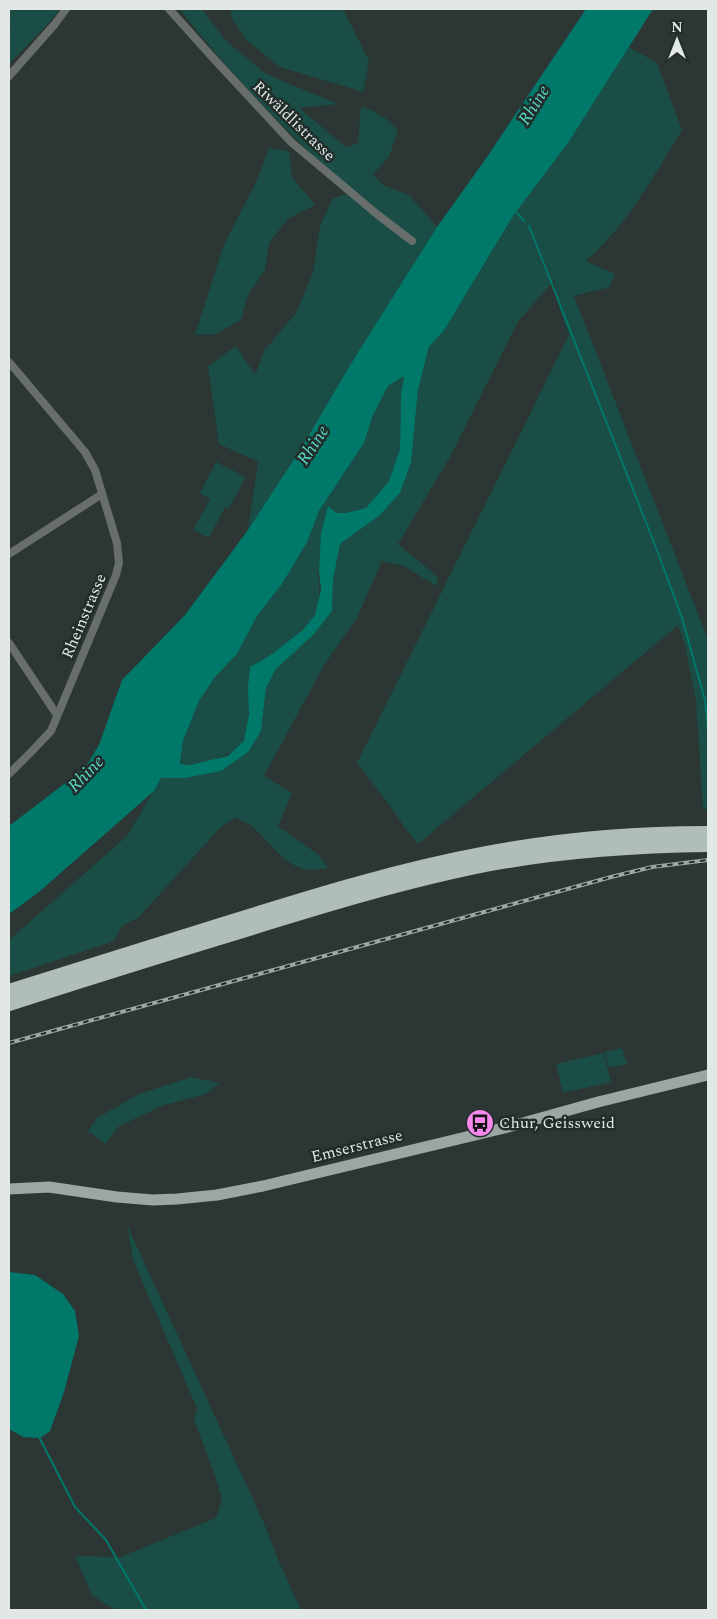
<svg xmlns="http://www.w3.org/2000/svg" width="717" height="1619" viewBox="0 0 717 1619" font-family="Spectral,serif">
<style>
.green{fill:#194d45}
.water{fill:#00786a;fill-rule:evenodd}
.lines{fill:none;stroke-linecap:round;stroke-linejoin:round}
.stream{stroke:#00786a;stroke-width:2}
.minor{stroke:#686e6c;stroke-width:8}
.primary{stroke:#9ca7a4;stroke-width:11}
.motorway{stroke:#b0bdba;stroke-width:14}
.rail-casing{stroke:#9fa7a5;stroke-width:4}
.rail{stroke:#222c2a;stroke-width:2;stroke-dasharray:5.5;stroke-linecap:butt}
.labels{text-anchor:middle;dominant-baseline:central;stroke-width:5;stroke-linejoin:round;paint-order:stroke}
.street-label{font-size:16px;fill:#e1e8e6;stroke:#222c2a}
.poi-label{font-size:16px;fill:#e1e8e6;stroke:#222c2a;text-anchor:start}
.water-label{font-size:18px;font-style:italic;fill:#58d7c3;stroke:#222c2a}
</style>
<rect width="100%" height="100%" fill="#2c3634"/>
<!-- green -->
<g class="green">
<polygon points="9,9 60,9 48,24 9,64 9,29 11,27 9,24"/>
<path d="M180,9H202L225,40L266,74L338,104L299,108L346,147L358,143L361,107C374,109 389,120 398,130L389,157L373,174L383,185L409,195L437,227C374,328 313,430 248,530L258,462L219,444L208,366L236,346L255,375L264,351L296,313L313,273L320,226L333,198L352,193C291,136 230,75 180,9Z"/>
<polygon points="231,9 343,9 369,61 363,92 280,67 246,40 231,17"/>
<path d="M629,47L657,63L682,130C653,177 628,224 586,261L615,274L610,287L574,296L707,637L708,809H703L696,701L685,646L678,625L418,844L404,827L394,811L357,763L569,335L558,304L554,280L518,322L450,457L398,544L438,577L436,586L404,566L382,561L357,618L324,665L264,776L292,793L278,826L319,855L328,868C290,877 277,849 253,827C248,823 241,821 235,817L219,829L139,917L122,926L114,941L9,976V940L127,836L161,778H185L221,771L261,731L266,688L276,669L314,634L332,611L333,580L340,544L379,516L400,493L411,463L418,390L429,347L445,329L513,216L568,143Z"/>
<polygon points="269,148 289,151 292,177 315,205 288,219 269,243 265,270 248,295 241,320 216,334 195,335 223,247 258,178"/>
<path d="M404,375L401,393L400,449L389,481L366,508L346,513H336L329,507C325,527 322,547 319,568C317,584 323,602 314,617C300,639 272,654 250,667C249,683 251,729 244,741C238,752 222,757 211,760C200,762 191,765 180,764L183,741L199,701L215,677L237,654L257,616L282,584L293,565L319,511L364,443L373,415L388,386Z"/>
<polygon points="216,462 246,477 229,508 225,507 209,538 193,530 210,499 200,493"/>
<polygon points="622,1048 627,1064 609,1068 605,1052"/>
<polygon points="604,1053 611,1082 563,1093 556,1064"/>
<polygon points="191,1077 219,1083 206,1094 161,1106 118,1127 106,1144 88,1131 97,1118 139,1094"/>
<polygon points="127,1225 263,1521 280,1564 301,1610 115,1610 92,1595 75,1556 120,1557 216,1518 222,1499 214,1473 194,1420 197,1408 133,1260"/>
</g>
<!-- water -->
<g class="water">
<path d="M586,9H653L568,143L513,216L445,329L429,347L418,390L411,463L400,493L379,516L340,544L333,580L332,611L314,634L276,669L266,688L261,731L248,752L221,771L185,778H161L154,791L39,892L9,914V826L85,768L99,745L122,680L185,615L248,530L301,448L357,354L437,227L487,157ZM404,376L401,393L400,449L389,481L366,508L346,513H336L328,506L321,533L319,571L321,590L315,615L303,630L272,654L250,667L248,687L249,714L244,741L228,756L189,765L180,764L183,741L199,701L215,677L237,654L257,616L282,584L307,542L319,511L364,443L373,415L388,386Z"/>
<polygon points="9,1272 35,1275 63,1294 75,1311 79,1336 64,1392 50,1431 40,1438 23,1437 9,1429"/>
</g>
<g class="lines">
<!-- stream -->
<g class="stream">
<polyline points="516,212 524,221"/>
<polyline points="529,226 660,558 682,618 705,700 708,731"/>
<polyline points="39,1437 75,1507 106,1540 146,1610"/>
</g>
<!-- minor -->
<g class="minor">
<polyline points="169,9 214,59 291,142 378,215 412,241"/>
<polyline points="9,76 55,24 66,9"/>
<polyline points="9,362 85,452 95,470 117,543 119,563 116,575 51,731 33,750 9,774"/>
<polyline points="9,554 102,494"/>
<polyline points="9,643 57,715"/>
</g>
<!-- primary -->
<polyline class="primary" points="9,1189 49,1187 117,1197 153,1200 177,1199 217,1195 263,1186 512,1126 598,1102 708,1075"/>
<!-- motorway -->
<g class="motorway">
<path d="M9,991C84,967 160,944 236,920C319,894 401,869 487,853C560,839 634,833 708,833"/>
<path d="M9,1004C84,980 160,956 236,933C320,907 404,881 491,864C562,851 635,846 708,845"/>
</g>
<!-- rail casing -->
<g class="rail-casing">
<polyline id="rail" points="9,1043 611,877 652,867 708,860"/>
</g>
<!-- rail -->
<use href="#rail" class="rail"/>
</g>
<!-- icons -->
<defs>
<g id="bus-disc" transform="scale(1.4375)"><circle r="9.5" fill="#f788ec" stroke="#222c2a"/><path d="M-5-6H5V4H4V6H2V4H-2V6H-4V4H-5ZM-3.5-4V0h7V-4ZM-3.5 1.2v1.5H-2V1.2ZM2 1.2v1.5H3.5V1.2Z" fill="#111"/></g>
</defs>
<g fill-rule="evenodd">
<use href="#bus-disc" x="480" y="1123"/>
</g>
<g class="labels">
<!-- street labels -->
<g class="street-label">
<text transform="translate(294 121) rotate(44)">Riwäldlistrasse</text>
<text transform="translate(84 616) rotate(-67)">Rheinstrasse</text>
<text transform="translate(357 1146) rotate(-14)">Emserstrasse</text>
</g>
<!-- poi labels -->
<g class="poi-label">
<text x="499" y="1123">Chur, Geissweid</text>
</g>
<!-- water labels -->
<g class="water-label">
<text transform="translate(534 105) rotate(-58)">Rhine</text>
<text transform="translate(313 445) rotate(-57)">Rhine</text>
<text transform="translate(86 774) rotate(-46)">Rhine</text>
</g>
</g>
<!-- border -->
<rect width="717" height="1619" fill="none" stroke="#e1e8e6" stroke-width="20"/>
<!-- north arrow -->
<g transform="translate(677 40)" stroke="#222c2a" stroke-width="4" paint-order="stroke">
<path d="M0-4L9 19L0 12L-9 19Z" fill="#e1e8e6"/>
<text y="-8" font-size="14" font-weight="bold" text-anchor="middle" fill="#e1e8e6">N</text>
</g>
</svg>
